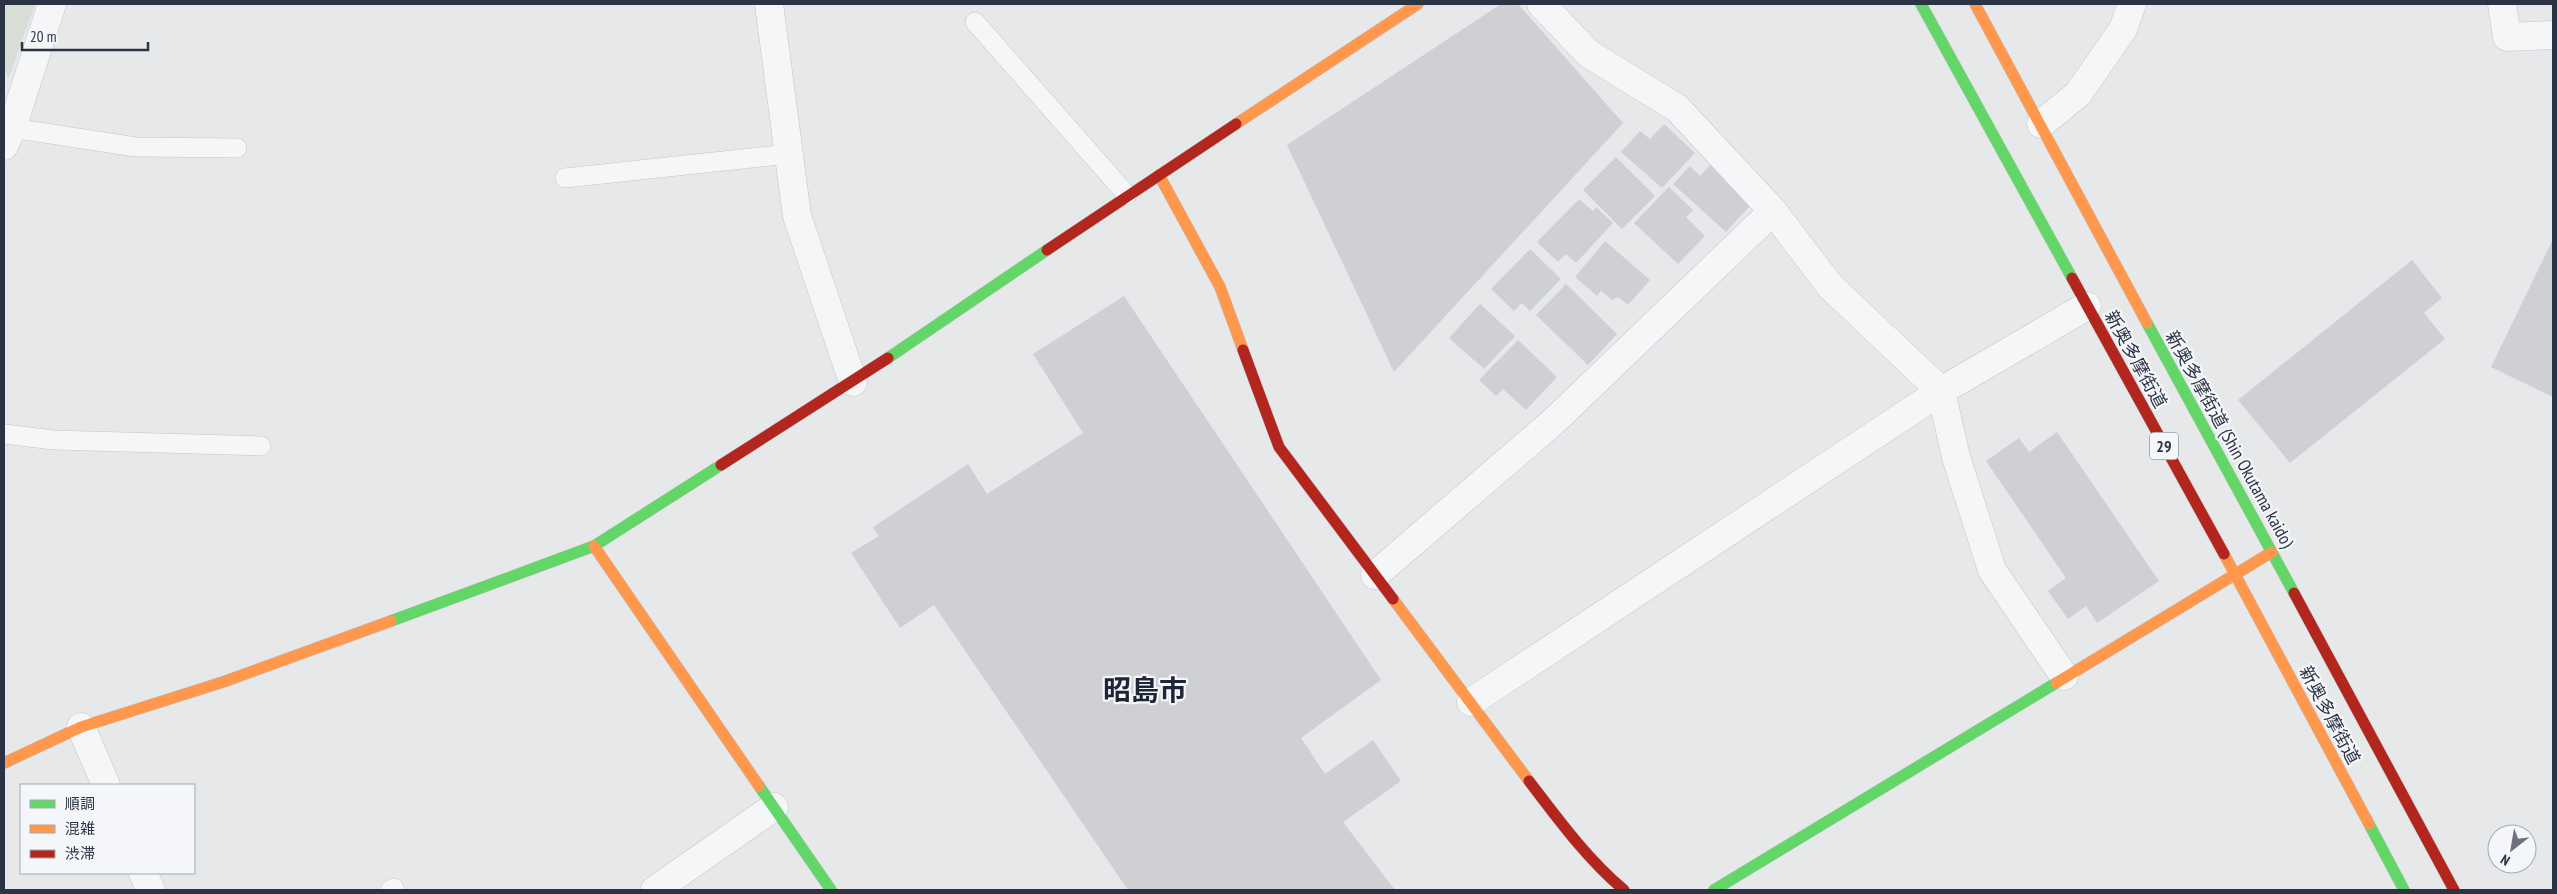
<svg xmlns="http://www.w3.org/2000/svg" width="2557" height="894" viewBox="0 0 2557 894" font-family="'PT Sans Narrow','Noto Sans JP',sans-serif">
<style>
.green{fill:#d6ded6}
.building{fill:#ced0d3}
.lines{fill:none;stroke-linecap:round;stroke-linejoin:round}
.lane-casing{stroke:#c4c6c8;stroke-width:20}
.street-casing{stroke:#c4c6c8;stroke-width:29}
.fast-casing{stroke:#c4c6c8;stroke-width:12}
.slow-casing{stroke:#c4c6c8;stroke-width:12}
.jam-casing{stroke:#c4c6c8;stroke-width:12}
.lane{stroke:#f5f6f7;stroke-width:19}
.street{stroke:#f5f6f7;stroke-width:28}
.fast{stroke:#63d668;stroke-width:11}
.slow{stroke:#ff974d;stroke-width:11}
.jam{stroke:#b3261e;stroke-width:11}
.labels{text-anchor:middle;dominant-baseline:central;stroke-width:4.5;stroke-linejoin:round;paint-order:stroke}
.shield{fill:#f4f6f9;stroke:#676e7b;stroke-width:1}
.shield-label{font-size:16px;font-weight:bold;fill:#2b3445}
.street-label{font-size:18px;fill:#2b3445;stroke:#f4f6f9}
.town-label{font-size:28px;font-weight:bold;fill:#1d2536;stroke:#f4f6f9}
</style>
<rect width="100%" height="100%" fill="#e6e8ea"/>
<!-- green -->
<polygon class="green" points="4,4 35,4 9,77 4,70"/>
<!-- building -->
<g class="building">
<polygon points="1501,4 1518,4 1623,123 1394,372 1287,145"/>
<polygon points="1664,124 1695,153 1662,188 1621,152 1640,131 1650,139"/>
<polygon points="1616,157 1655,196 1622,229 1583,190"/>
<polygon points="1717,158 1759,196 1726,232 1673,184 1690,166 1700,176"/>
<polygon points="1669,187 1693,210 1686,217 1705,236 1678,264 1634,223"/>
<polygon points="1579,199 1593,211 1596,207 1613,223 1576,263 1566,254 1558,262 1537,242"/>
<polygon points="2553,239 2553,397 2491,367"/>
<polygon points="1605,241 1650,280 1628,305 1618,297 1612,300 1601,291 1597,296 1575,277"/>
<polygon points="1530,249 1561,279 1530,311 1522,303 1514,311 1491,289"/>
<polygon points="2412,260 2442,298 2424,313 2445,339 2290,463 2238,400"/>
<polygon points="1566,284 1617,334 1588,365 1536,315"/>
<polygon points="1124,296 1381,680 1301,738 1325,774 1373,740 1401,781 1343,822 1395,890 1128,890 934,605 900,628 851,553 879,536 873,527 968,464 987,494 1083,433 1033,354"/>
<polygon points="1480,304 1515,336 1484,369 1449,338"/>
<polygon points="1518,340 1557,377 1526,410 1503,389 1496,396 1479,380"/>
<polygon points="2057,432 2159,581 2097,623 2086,606 2068,619 2048,591 2066,578 1986,461 2019,438 2029,452"/>
</g>
<g class="lines">
<!-- lane casing -->
<g class="lane-casing">
<g id="lane">
<polyline points="975,22 1127,195"/>
<polyline points="12,128 136,147 237,148"/>
<polyline points="565,178 789,154"/>
<polyline points="4,434 54,440 261,446"/>
<polyline points="390,890 394,888"/>
</g>
</g>
<!-- street casing -->
<g class="street-casing">
<g id="street">
<polyline points="769,4 797,216 853,382"/>
<polyline points="1541,4 1589,54 1677,108 1773,211 1830,286 1941,391 1956,457 1992,570 2064,676"/>
<polyline points="2502,4 2507,37 2553,35"/>
<polyline points="2041,124 2078,94 2123,29 2132,4"/>
<polyline points="4,146 12,128 52,4"/>
<polyline points="1375,575 1553,422 1773,211"/>
<polyline points="1471,702 1941,391 2087,306"/>
<polyline points="81,727 106,785"/>
<polyline points="143,873 151,890"/>
<polyline points="655,890 774,807"/>
</g>
</g>
<!-- fast casing -->
<g class="fast-casing">
<g id="fast">
<polyline points="1921,4 2072,278"/>
<polyline points="2147,323 2294,593"/>
<polyline points="888,358 1047,250"/>
<polyline points="391,621 594,546 721,465"/>
<polyline points="759,786 831,890"/>
<polyline points="2369,824 2404,890"/>
<polyline points="1714,890 2056,683"/>
</g>
</g>
<!-- slow casing -->
<g class="slow-casing">
<g id="slow">
<polyline points="1975,4 2147,323"/>
<polyline points="1236,124 1418,4"/>
<polyline points="1159,175 1220,287 1243,350"/>
<polyline points="594,546 759,786"/>
<polyline points="2224,554 2369,824"/>
<polyline points="1393,599 1529,781"/>
<polyline points="2056,683 2272,552"/>
<polyline points="4,763 81,727 223,682 391,621"/>
</g>
</g>
<!-- jam casing -->
<g class="jam-casing">
<g id="jam">
<polyline points="1047,250 1236,124"/>
<polyline points="2072,278 2224,554"/>
<polyline points="1243,350 1279,447 1393,599"/>
<polyline points="721,465 888,358"/>
<polyline points="2294,593 2454,890"/>
<path d="M1529,781C1558,819 1587,859 1624,890"/>
</g>
</g>
<!-- lane -->
<use href="#lane" class="lane"/>
<!-- street -->
<use href="#street" class="street"/>
<!-- fast -->
<use href="#fast" class="fast"/>
<!-- slow -->
<use href="#slow" class="slow"/>
<!-- jam -->
<use href="#jam" class="jam"/>
</g>
<g class="labels">
<!-- shield labels -->
<rect class="shield" x="2150" y="432.5" width="28" height="27" rx="4"/>
<g class="shield-label">
<text x="2164" y="446">29</text>
</g>
<!-- street labels -->
<g class="street-label">
<text transform="translate(2136 359) rotate(61)">新奥多摩街道</text>
<text transform="translate(2230 439) rotate(61)">新奥多摩街道 (Shin Okutama kaido)</text>
<text transform="translate(2330 715) rotate(62)">新奥多摩街道</text>
</g>
<!-- town labels -->
<g class="town-label">
<text x="1145" y="689">昭島市</text>
</g>
</g>
<!-- border -->
<rect width="2557" height="894" fill="none" stroke="#2b3445" stroke-width="10"/>
<!-- legend -->
<rect x="20" y="784" width="175" height="90" fill="#f4f6f9" stroke="#a4a8b1"/>
<rect x="30" y="800" width="25" height="8" fill="#63d668" stroke="#a4a8b1"/>
<text x="65" y="809" font-size="15" fill="#2b3445">順調</text>
<rect x="30" y="825" width="25" height="8" fill="#ff974d" stroke="#a4a8b1"/>
<text x="65" y="834" font-size="15" fill="#2b3445">混雑</text>
<rect x="30" y="850" width="25" height="8" fill="#b3261e" stroke="#a4a8b1"/>
<text x="65" y="859" font-size="15" fill="#2b3445">渋滞</text>
<!-- north arrow -->
<g transform="translate(2512 849) rotate(211)"><circle r="24" fill="#f4f6f9" stroke="#a4a8b1"/>
<path d="M0-4L9 19L0 12L-9 19Z" fill="#6c737f"/>
<text y="-8" font-size="14" font-weight="bold" text-anchor="middle" fill="#2b3445">N</text>
</g>
<!-- scale -->
<path d="M22 42v8h126v-8" fill="none" stroke="#2b3445" stroke-width="2.5"/>
<text x="30" y="42" font-size="15" fill="#2b3445" stroke="#f4f6f9" stroke-width="4" paint-order="stroke">20 m</text>
</svg>
